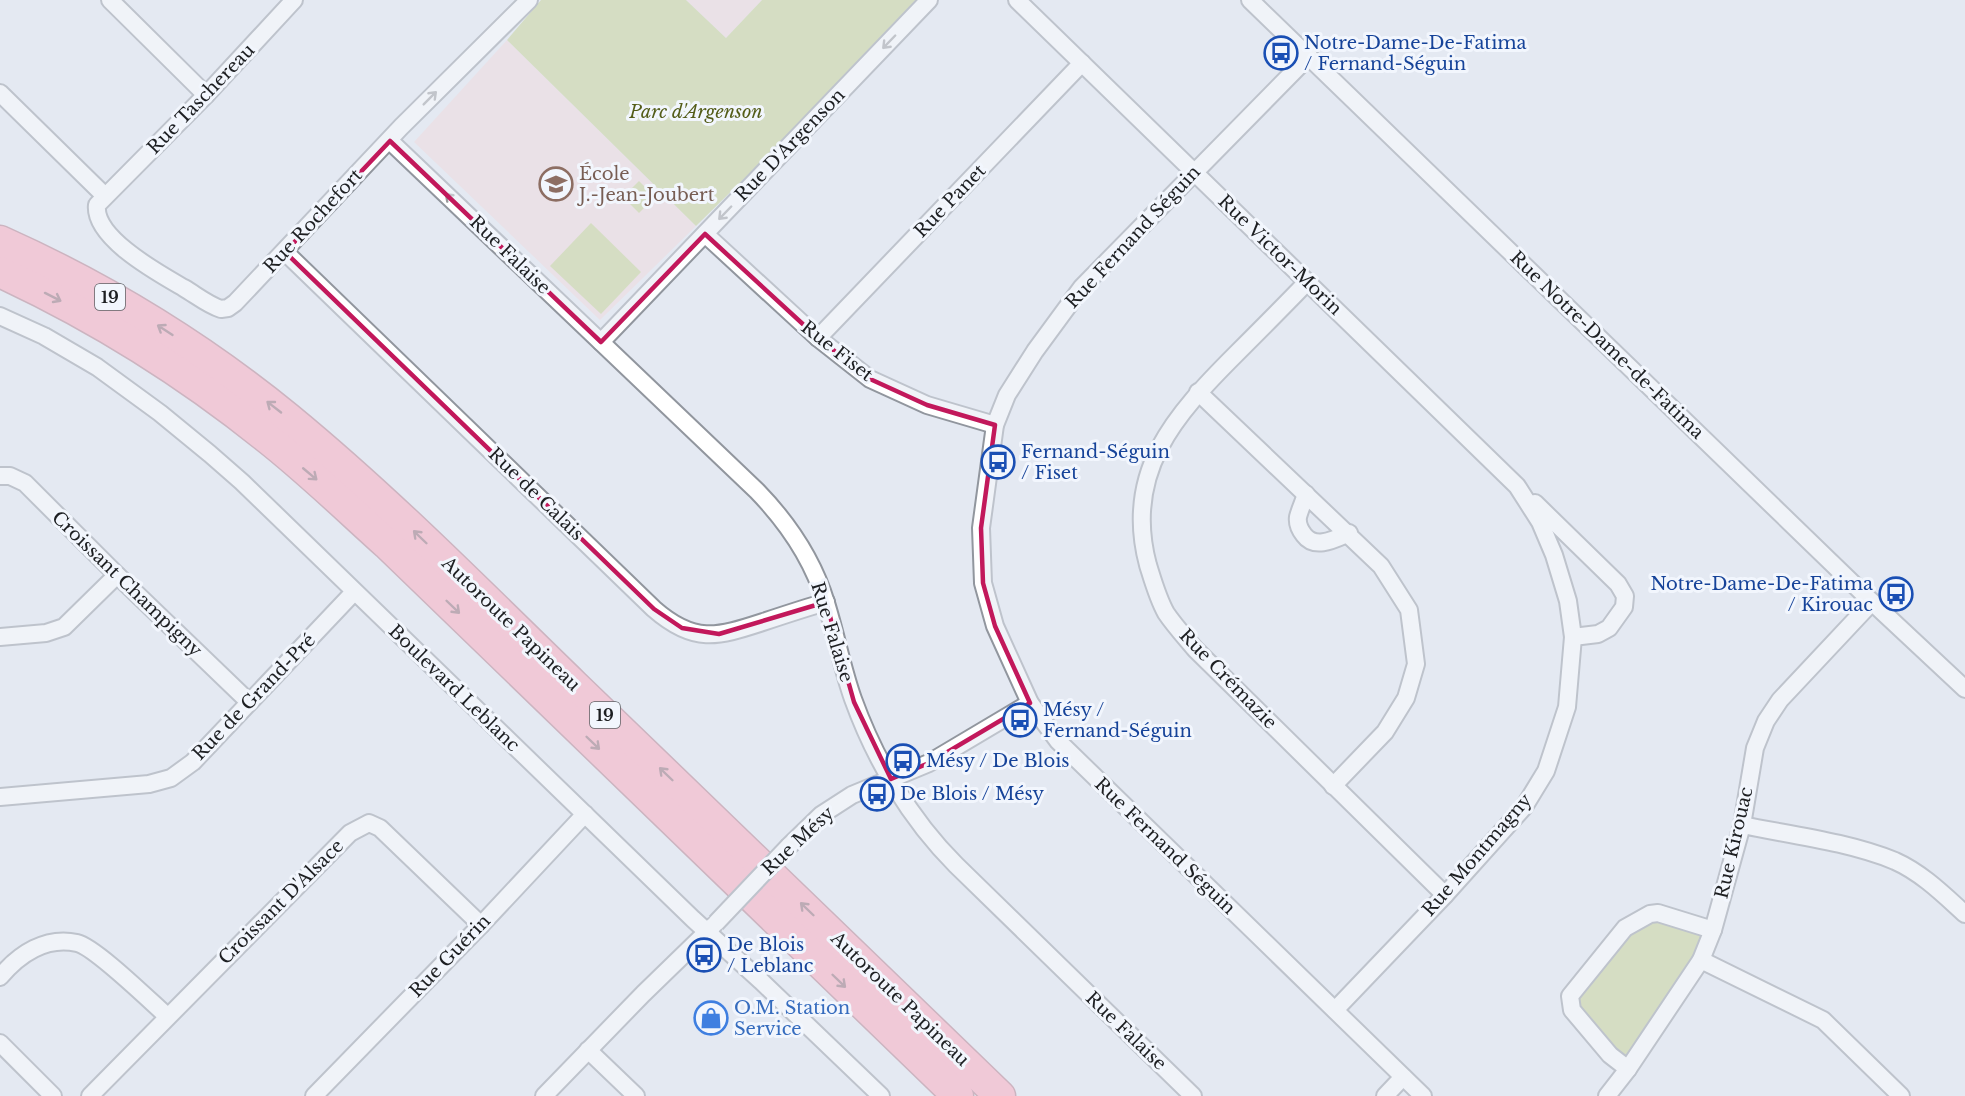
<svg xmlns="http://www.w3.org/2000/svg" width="1965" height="1096" viewBox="0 0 1965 1096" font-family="'Libre Baskerville',serif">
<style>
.education{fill:#f2d7d9}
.green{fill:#c3cf8b}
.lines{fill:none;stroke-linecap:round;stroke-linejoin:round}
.street-casing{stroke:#91969e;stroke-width:20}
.highway-casing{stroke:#af7483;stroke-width:33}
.street{stroke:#fff;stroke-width:16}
.highway{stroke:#fea2b7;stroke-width:30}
.street-bridge-casing{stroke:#91969e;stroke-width:20;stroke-linecap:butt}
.street-bridge{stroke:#fff;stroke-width:16}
.oneway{stroke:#999a9c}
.oneway2{stroke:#8e606c}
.marked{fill:none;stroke:#c2185b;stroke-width:4.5;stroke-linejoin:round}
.labels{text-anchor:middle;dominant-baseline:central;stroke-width:6;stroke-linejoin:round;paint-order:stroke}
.shield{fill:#f2f6fd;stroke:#5d6064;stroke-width:1.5}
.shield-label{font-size:16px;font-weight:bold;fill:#1d1f22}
.transit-label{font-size:18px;fill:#164399;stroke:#f2f6fd;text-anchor:start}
.street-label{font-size:18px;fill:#1d1f22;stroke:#f2f6fd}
.park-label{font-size:18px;font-style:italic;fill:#545d19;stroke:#f2f6fd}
.education-label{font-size:18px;fill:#785e54;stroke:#f2f6fd;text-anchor:start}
.shop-label{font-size:18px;fill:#366cbe;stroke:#f2f6fd;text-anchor:start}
</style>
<rect width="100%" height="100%" fill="#e4e9f2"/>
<!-- education -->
<g class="education">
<polygon points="686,0 762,0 726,38"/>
<polygon points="507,40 696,226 600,320 414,142"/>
</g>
<!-- green -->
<g class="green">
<polygon points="541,0 686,0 726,38 762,0 925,0 696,226 507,40"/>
<polygon points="639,181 655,197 639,213 623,197"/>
<polygon points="591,223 641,272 601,314 550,266"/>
<polygon points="1650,914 1713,930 1628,1069 1570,996 1625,928"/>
</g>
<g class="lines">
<!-- street casing -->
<g class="street-casing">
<g id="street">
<polyline points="110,0 206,95"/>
<path d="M294,0L206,95L97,205C93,238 160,274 184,288C196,295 208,305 221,309L228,308L235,303L401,127L529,0"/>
<polyline points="1017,0 1517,486 1540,522 1554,555 1568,601 1573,637 1567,707 1546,771 1524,807 1445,895 1335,1010"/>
<polyline points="1250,0 1872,602 1965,689"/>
<polyline points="1309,56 1082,287 1035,351 1007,395 995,425 981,528 983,583 995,626 1030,703 1058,741 1423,1096"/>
<polyline points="0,93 105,196"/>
<path d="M390,141L757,491C788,523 813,560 826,603C836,635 842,668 853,699C875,760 910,819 956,865L1193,1096"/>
<polyline points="705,234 818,338 870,379 927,405 995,425"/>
<path d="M285,252L654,609C694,644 717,637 763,622C784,615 805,608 826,602"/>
<path d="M1307,282C1284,306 1260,330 1236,354C1175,415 1123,472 1148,565C1153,581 1158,599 1166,613C1174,625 1185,637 1195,649L1445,895"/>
<polyline points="0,316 44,336 97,367 160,413 210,454 242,482 693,919 761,981 881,1096"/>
<polyline points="818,338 1082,63"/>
<polyline points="601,342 929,0"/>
<polyline points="1198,392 1381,566 1409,610 1416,664 1406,698 1385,732 1333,786"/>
<polyline points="0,476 10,476 25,483 117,575 249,702"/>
<path d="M1306,494C1304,501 1300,509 1298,517C1297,524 1300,530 1304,535C1315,550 1335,539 1349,533"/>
<polyline points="1535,503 1618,584 1625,596 1624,607 1609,628 1598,634 1573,637"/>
<polyline points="0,637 46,633 64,627 117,575"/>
<polyline points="0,797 149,784 171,778 193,762 354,592"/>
<path d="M1742,825C1791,835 1849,842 1895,861C1922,873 1944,895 1965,914"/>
<polyline points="789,846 821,815 852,795 929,763 1030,703"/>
<polyline points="1701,960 1823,1020 1901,1096"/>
<path d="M0,977C19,954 46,936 77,943C95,947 150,1001 167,1016"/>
<polyline points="0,1043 53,1096"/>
<polyline points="588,1050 636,1096"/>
<polyline points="1628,1069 1610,1055 1572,1010 1570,996 1625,928 1650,914 1658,913 1713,930"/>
<polyline points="90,1096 350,833 369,823 380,828 481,925"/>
<polyline points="314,1096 481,925 585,814"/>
<polyline points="544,1096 643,994 713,926"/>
<polyline points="1385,1096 1403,1077"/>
<polyline points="1607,1096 1628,1069 1701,960 1713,930 1742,825 1755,748 1766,721 1780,700 1872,602"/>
</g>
</g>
<!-- highway casing -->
<g class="highway-casing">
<g id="highway">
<path d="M0,241C103,287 201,347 288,418C389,501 481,595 574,685C716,822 858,959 1000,1096"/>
<path d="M0,272C95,316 185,372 267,438C309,471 347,508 387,544L958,1096"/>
</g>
</g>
<!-- street -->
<use href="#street" class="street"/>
<!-- highway -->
<use href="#highway" class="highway"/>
<!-- street-bridge casing -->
<g class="street-bridge-casing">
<polyline id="street-bridge" points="716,923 789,846"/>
</g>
<!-- street-bridge -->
<use href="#street-bridge" class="street-bridge"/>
</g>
<!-- one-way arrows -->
<defs><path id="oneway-shaft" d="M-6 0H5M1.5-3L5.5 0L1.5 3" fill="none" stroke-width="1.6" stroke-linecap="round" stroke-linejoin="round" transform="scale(1.5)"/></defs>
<g class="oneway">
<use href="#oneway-shaft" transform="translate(889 42) rotate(134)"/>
<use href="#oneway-shaft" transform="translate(430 98) rotate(-45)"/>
<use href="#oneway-shaft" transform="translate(452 200) rotate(-136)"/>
<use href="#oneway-shaft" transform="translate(725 213) rotate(134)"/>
</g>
<g class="oneway2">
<use href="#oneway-shaft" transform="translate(53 297) rotate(27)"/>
<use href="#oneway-shaft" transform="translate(165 330) rotate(-147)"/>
<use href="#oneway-shaft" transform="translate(274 407) rotate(-142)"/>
<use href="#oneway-shaft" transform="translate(310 474) rotate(40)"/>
<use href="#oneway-shaft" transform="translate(420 537) rotate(-136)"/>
<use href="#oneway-shaft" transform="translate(453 607) rotate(44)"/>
<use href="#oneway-shaft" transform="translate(593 743) rotate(44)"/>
<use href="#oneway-shaft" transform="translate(666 774) rotate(-136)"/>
<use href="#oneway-shaft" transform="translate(807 909) rotate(-136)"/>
<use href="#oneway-shaft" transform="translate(839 981) rotate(44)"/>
</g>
<!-- marked area -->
<path d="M0 0H1965V1096H0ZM390,141L601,342L705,234L818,338L870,379L927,405L995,425L981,528L983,583L995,626L1030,703L929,763L891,779L854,702L826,602L719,634L682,628L654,609L285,252Z" fill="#e4e9f2" fill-opacity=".55" fill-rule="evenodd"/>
<path class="marked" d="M390,141L601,342L705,234L818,338L870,379L927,405L995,425L981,528L983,583L995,626L1030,703L929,763L891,779L854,702L826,602L719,634L682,628L654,609L285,252Z"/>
<!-- icons -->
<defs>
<g id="bus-ring" transform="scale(1.725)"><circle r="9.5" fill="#f2f6fd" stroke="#1a4fb4" stroke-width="1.5"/><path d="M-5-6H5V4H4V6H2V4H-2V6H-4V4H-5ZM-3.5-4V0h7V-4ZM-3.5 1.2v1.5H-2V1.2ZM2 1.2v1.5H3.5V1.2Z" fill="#1a4fb4"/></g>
<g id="school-ring" transform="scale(1.725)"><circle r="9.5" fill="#f2f6fd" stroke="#8d6e63" stroke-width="1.5"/><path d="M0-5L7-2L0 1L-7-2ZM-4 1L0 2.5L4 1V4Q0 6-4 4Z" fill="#8d6e63"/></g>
<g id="shop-ring" transform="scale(1.725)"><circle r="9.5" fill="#f2f6fd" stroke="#3f7fe0" stroke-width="1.5"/><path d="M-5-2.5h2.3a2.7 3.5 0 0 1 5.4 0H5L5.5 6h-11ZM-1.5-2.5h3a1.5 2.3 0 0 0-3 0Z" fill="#3f7fe0"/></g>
</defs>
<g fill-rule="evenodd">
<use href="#bus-ring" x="1281" y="53"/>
<use href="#school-ring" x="556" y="184"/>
<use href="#bus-ring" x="998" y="462"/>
<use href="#bus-ring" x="1896" y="594"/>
<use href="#bus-ring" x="1020" y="720"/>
<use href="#bus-ring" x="903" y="761"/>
<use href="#bus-ring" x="877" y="794"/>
<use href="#bus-ring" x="704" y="955"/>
<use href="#shop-ring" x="711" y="1018"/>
</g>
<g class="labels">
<!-- shield labels -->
<g class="shield">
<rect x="95" y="284" width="30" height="26" rx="4.5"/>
<rect x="590" y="702" width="30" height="26" rx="4.5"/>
</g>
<g class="shield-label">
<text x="110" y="297">19</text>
<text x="605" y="715">19</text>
</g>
<!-- transit labels -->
<g class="transit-label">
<text x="1304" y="43">Notre-Dame-De-Fatima<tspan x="1304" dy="21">/ Fernand-Séguin</tspan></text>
<text x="1021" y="452">Fernand-Séguin<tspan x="1021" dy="21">/ Fiset</tspan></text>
<text x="1873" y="584" text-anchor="end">Notre-Dame-De-Fatima<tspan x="1873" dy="21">/ Kirouac</tspan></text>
<text x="1043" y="710">Mésy /<tspan x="1043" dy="21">Fernand-Séguin</tspan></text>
<text x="926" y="761">Mésy / De Blois</text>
<text x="900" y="794">De Blois / Mésy</text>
<text x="727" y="945">De Blois<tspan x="727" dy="21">/ Leblanc</tspan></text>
</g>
<!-- street labels -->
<g class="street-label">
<text transform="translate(201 99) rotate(-46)">Rue Taschereau</text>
<text transform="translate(790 145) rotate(-46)">Rue D'Argenson</text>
<text transform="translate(950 201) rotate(-46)">Rue Panet</text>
<text transform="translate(313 221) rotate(-47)">Rue Rochefort</text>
<text transform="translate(1133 237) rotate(-47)">Rue Fernand Séguin</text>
<text transform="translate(510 255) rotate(44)">Rue Falaise</text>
<text transform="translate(1280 255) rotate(44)">Rue Victor-Morin</text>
<text transform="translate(1607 345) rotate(44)">Rue Notre-Dame-de-Fatima</text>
<text transform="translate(837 351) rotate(38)">Rue Fiset</text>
<text transform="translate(536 494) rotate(44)">Rue de Calais</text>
<text transform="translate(127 584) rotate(44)">Croissant Champigny</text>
<text transform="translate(511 624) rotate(44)">Autoroute Papineau</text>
<text transform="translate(832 632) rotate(73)">Rue Falaise</text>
<text transform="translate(1228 679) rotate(46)">Rue Crémazie</text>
<text transform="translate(454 688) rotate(44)">Boulevard Leblanc</text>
<text transform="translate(254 697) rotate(-46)">Rue de Grand-Pré</text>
<text transform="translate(798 841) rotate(-43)">Rue Mésy</text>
<text transform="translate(1734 843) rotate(-77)">Rue Kirouac</text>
<text transform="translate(1165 846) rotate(44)">Rue Fernand Séguin</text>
<text transform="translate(1477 855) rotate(-49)">Rue Montmagny</text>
<text transform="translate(281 902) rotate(-45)">Croissant D'Alsace</text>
<text transform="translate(450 956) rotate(-46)">Rue Guérin</text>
<text transform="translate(900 999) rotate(44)">Autoroute Papineau</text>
<text transform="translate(1126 1031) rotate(44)">Rue Falaise</text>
</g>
<!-- park labels -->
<g class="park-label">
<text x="696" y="112">Parc d'Argenson</text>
</g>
<!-- education labels -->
<g class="education-label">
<text x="579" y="174">École<tspan x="579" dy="21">J.-Jean-Joubert</tspan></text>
</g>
<!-- shop labels -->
<g class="shop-label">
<text x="734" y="1008">O.M. Station<tspan x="734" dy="21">Service</tspan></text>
</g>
</g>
</svg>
